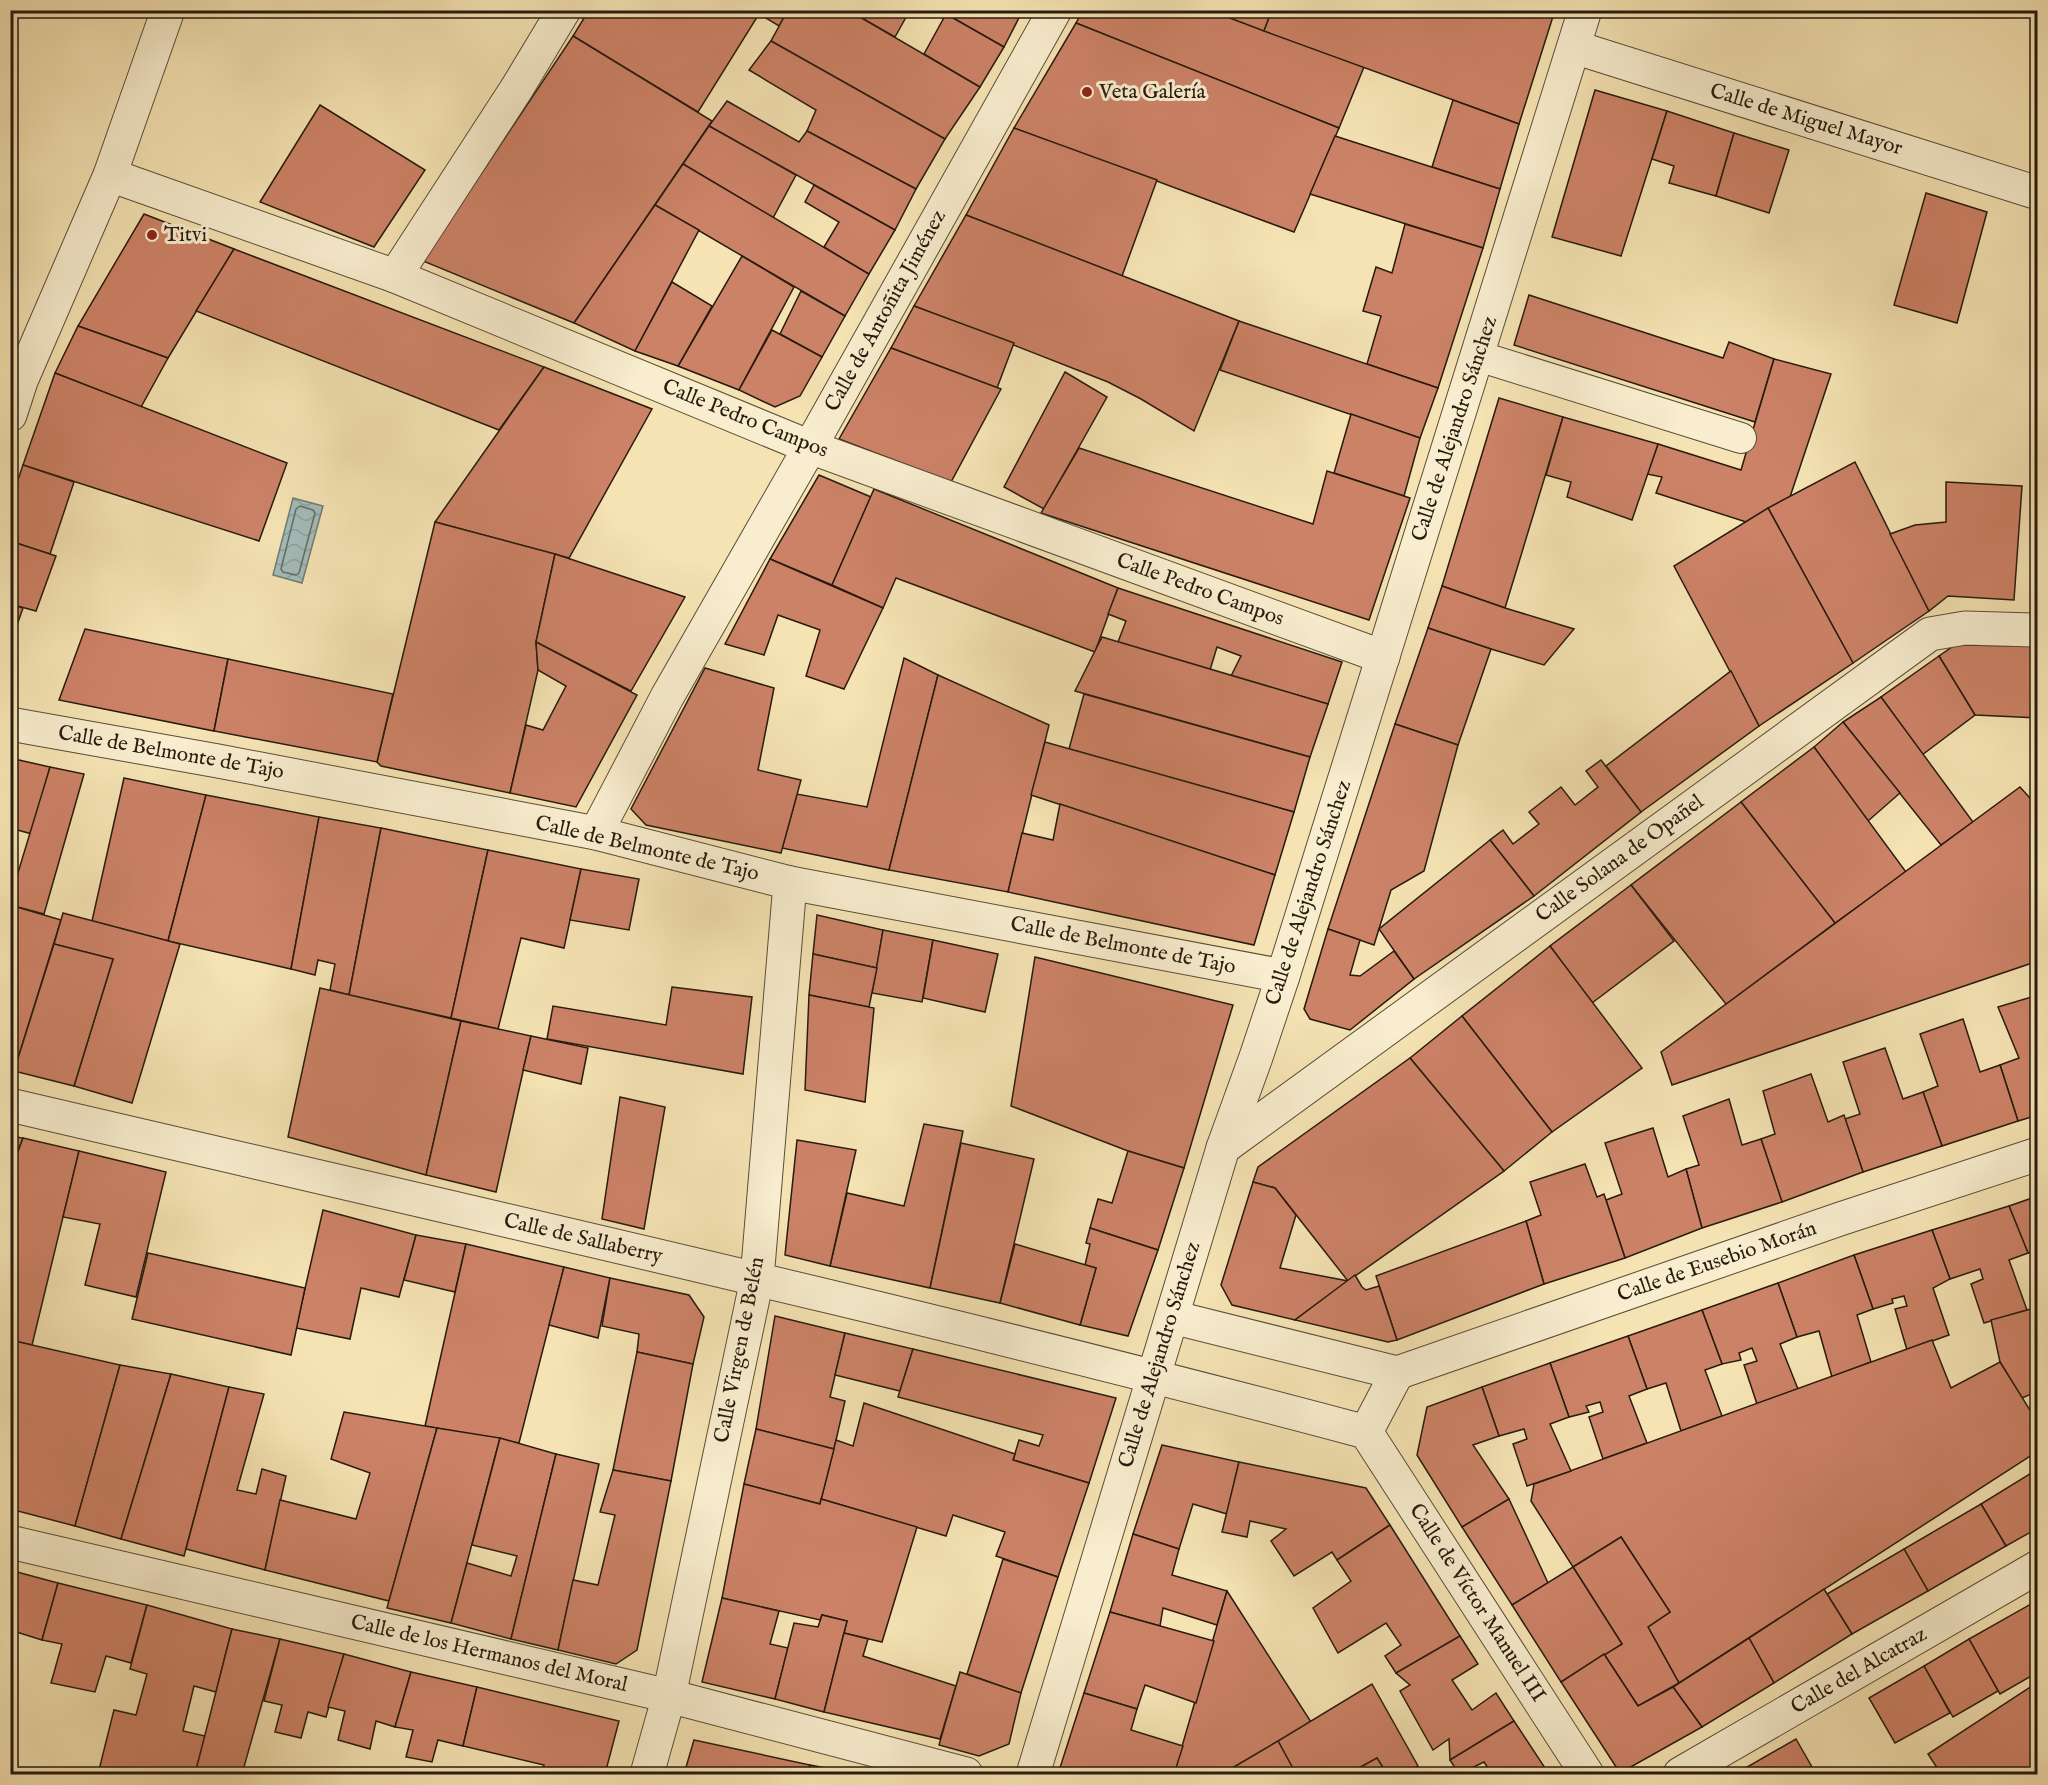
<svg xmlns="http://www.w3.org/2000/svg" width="2048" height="1785" viewBox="0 0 2048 1785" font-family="'IM FELL English',serif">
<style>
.water{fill:url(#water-waves);stroke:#717b75;stroke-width:1.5}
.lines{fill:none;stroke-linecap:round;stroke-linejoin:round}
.shore{stroke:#656b64;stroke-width:1.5}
.building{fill:#cc8267;stroke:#271b0e;stroke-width:1.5}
.pedestrian-casing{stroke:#5a4d37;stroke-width:32}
.minor-casing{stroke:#5a4d37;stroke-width:35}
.pedestrian{stroke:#f8edce;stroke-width:30}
.minor{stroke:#f8edce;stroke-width:33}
.poi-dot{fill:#8f2418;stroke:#f8edce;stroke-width:2}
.labels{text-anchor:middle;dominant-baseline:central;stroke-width:6;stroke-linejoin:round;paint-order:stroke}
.poi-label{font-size:21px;fill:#271b0e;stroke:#f8edce;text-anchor:start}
.street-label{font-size:21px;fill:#271b0e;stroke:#f8edce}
</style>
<defs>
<pattern id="water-waves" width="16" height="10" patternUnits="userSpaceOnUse" patternTransform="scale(1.5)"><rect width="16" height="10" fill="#a3bbb9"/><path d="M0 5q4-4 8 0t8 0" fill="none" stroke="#8ca09e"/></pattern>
</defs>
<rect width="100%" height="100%" fill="#f5e3b3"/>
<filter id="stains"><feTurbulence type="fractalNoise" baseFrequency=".00333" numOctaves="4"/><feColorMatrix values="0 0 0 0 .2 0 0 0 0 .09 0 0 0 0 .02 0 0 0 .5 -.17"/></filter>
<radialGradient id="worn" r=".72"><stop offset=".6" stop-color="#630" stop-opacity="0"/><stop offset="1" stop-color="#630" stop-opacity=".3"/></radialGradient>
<!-- water -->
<polygon class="water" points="293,498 323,506 302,583 273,575"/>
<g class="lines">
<!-- shore -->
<polygon class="shore" points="300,506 313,510 315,513 299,573 296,575 283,572 281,569 296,509"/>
</g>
<!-- building -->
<g class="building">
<polygon points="589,10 753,10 759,14 698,112 573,36"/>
<polygon points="753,10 788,10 779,26"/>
<polygon points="788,10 848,10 980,87 945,139 771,41"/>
<polygon points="848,10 910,10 895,37"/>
<polygon points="939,10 1023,10 1004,47"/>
<polygon points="1083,10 1209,10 1364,67 1339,128 1076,23"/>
<polygon points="1209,10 1272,10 1264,31"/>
<polygon points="1272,10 1555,10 1519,124 1264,31"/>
<polygon points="946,14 1004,47 980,87 924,54"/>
<polygon points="1076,23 1339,128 1294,232 1014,128"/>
<polygon points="573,36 712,121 574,323 423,261"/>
<polygon points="771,41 945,139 916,189 807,131 816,110 749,70"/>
<polygon points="1595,90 1667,111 1621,256 1552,237"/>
<polygon points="1453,100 1519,124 1500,189 1432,167"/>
<polygon points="727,101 799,142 807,131 916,189 895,230 709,126"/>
<polygon points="320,105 425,170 374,247 260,202"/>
<polygon points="1667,111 1734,133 1716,196 1669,183 1674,166 1652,159"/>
<polygon points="709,126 796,175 773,218 683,164"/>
<polygon points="1014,128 1157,180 1122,276 966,215"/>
<polygon points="1734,133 1789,150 1769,213 1716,196"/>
<polygon points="1335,136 1500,189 1483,248 1310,194"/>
<polygon points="683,164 869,274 845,316 655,205"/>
<polygon points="814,185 895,230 869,274 824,247 839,222 805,202"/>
<polygon points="1926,193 1987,212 1957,323 1894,305"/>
<polygon points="655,205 699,230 635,351 574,323"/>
<polygon points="144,214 234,249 168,358 78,326"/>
<polygon points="966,215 1239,321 1194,431 1141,399 1108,382 914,306"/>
<polygon points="1405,224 1483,248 1438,388 1367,364 1381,316 1363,311 1376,267 1392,273"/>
<polygon points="234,249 544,367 499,430 196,311"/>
<polygon points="742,256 794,287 739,390 678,366"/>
<polygon points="672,282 712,306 678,366 635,351"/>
<polygon points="801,291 845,316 822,357 780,334"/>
<polygon points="1529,295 1723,358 1729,342 1774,359 1755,422 1514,345"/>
<polygon points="914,306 1014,343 997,388 891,348"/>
<polygon points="1239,321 1438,388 1420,438 1220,370"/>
<polygon points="78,326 168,358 141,407 55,373"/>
<polygon points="772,330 822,357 800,396 775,407 739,390"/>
<polygon points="891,348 1001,389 951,482 839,439"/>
<polygon points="1774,359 1831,374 1790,497 1746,522 1656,493 1662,477 1647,474 1658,444 1741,470"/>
<polygon points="544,367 652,409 569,558 435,522"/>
<polygon points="1065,372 1107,397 1044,509 1004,487"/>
<polygon points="55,373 287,463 259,541 23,465"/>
<polygon points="1499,398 1563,417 1505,608 1442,586"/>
<polygon points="1351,414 1420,438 1404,496 1334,473"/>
<polygon points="1563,417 1658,444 1632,520 1567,497 1571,482 1546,475"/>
<polygon points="1079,448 1313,524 1327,471 1410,498 1369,620 1041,513"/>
<polygon points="1855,462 1929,611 1853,663 1768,508"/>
<polygon points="23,465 74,482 50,554 10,541 10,503"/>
<polygon points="819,475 871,497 832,585 770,559"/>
<polygon points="1946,482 2022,486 2014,600 1948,596 1929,611 1890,534 1915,525 1946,522"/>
<polygon points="874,489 1118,588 1095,652 896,578 883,608 832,585"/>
<polygon points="1768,508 1853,663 1759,726 1674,566"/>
<polygon points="435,522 555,554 536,642 538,670 510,793 381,766 377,762"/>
<polygon points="10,541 56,556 36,611 10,604"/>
<polygon points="555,554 685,597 631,691 536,642"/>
<polygon points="770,559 883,608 844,689 806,676 820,630 778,615 764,655 725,644"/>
<polygon points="1442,586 1505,608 1574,629 1544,665 1491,649 1428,628"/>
<polygon points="1118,588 1342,662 1328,704 1231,676 1241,656 1217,647 1210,670 1118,642 1126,621 1108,614"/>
<polygon points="10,604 23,608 10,645"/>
<polygon points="1428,628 1491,649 1458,745 1395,724"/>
<polygon points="85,629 228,659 214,731 59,700"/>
<polygon points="1102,637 1328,704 1310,757 1075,691"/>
<polygon points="536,642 637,695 576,807 510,793 526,725 543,730 566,686 538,670"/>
<polygon points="1955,645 2038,646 2038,718 1975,715 1939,656"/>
<polygon points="1939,656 1975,715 1922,755 1881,697"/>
<polygon points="904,658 938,675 889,870 782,848 797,794 867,807"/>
<polygon points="228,659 393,694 377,762 214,731"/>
<polygon points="705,668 774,688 758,770 801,780 781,853 646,825 631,809"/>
<polygon points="1731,671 1759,726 1641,812 1606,766"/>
<polygon points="938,675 1049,725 1008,892 889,870"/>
<polygon points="1084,694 1310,757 1294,812 1069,749"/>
<polygon points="1881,697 1973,822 1941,845 1843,722"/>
<polygon points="1843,722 1900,793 1868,821 1814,747"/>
<polygon points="1395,724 1458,745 1424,871 1391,890 1374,945 1328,929"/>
<polygon points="1045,742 1294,812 1275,875 1031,795"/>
<polygon points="1814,747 1906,872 1835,923 1741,802"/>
<polygon points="10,758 50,767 32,834 10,828"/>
<polygon points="1601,760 1641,812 1534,896 1490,840 1503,830 1513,844 1539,824 1529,812 1561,787 1575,805 1598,787 1586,771"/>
<polygon points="50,767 84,774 44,914 10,905 10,899"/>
<polygon points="124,778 206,795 168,941 92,921"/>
<polygon points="2020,787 2038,807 2038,961 1672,1085 1661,1052"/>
<polygon points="206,795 319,817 291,969 168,941"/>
<polygon points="1741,802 1835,923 1726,1004 1631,885"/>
<polygon points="1060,804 1275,875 1254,945 1008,892 1022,833 1053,840"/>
<polygon points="319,817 381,828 349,995 330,990 335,964 318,960 315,975 291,969"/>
<polygon points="381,828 488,850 451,1018 349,995"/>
<polygon points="1490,840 1534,896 1414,979 1379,929"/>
<polygon points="488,850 581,869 564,948 521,938 498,1029 451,1018"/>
<polygon points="581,869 639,879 629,930 570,920"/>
<polygon points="1631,885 1674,941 1592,1003 1550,946"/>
<polygon points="10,905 61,920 14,1071 10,1070"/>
<polygon points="63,913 180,944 132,1103 74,1086 113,959 54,944"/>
<polygon points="817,915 883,930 877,968 813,954"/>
<polygon points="1328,929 1360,940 1350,975 1360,976 1394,951 1414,979 1350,1030 1310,1019 1304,1009"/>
<polygon points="883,930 933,940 922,1002 872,993"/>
<polygon points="933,940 998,954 985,1012 923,998"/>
<polygon points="54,944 113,959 74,1086 14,1071"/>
<polygon points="1550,946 1642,1068 1552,1132 1462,1016"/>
<polygon points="813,954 877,968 869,1007 809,995"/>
<polygon points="1035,957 1233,1005 1184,1168 1128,1151 1011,1106"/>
<polygon points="672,987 752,997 743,1074 547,1039 553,1006 666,1025"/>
<polygon points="320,988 461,1021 426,1175 288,1137"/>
<polygon points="809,995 874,1008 865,1102 805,1090"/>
<polygon points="2038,995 2038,1115 2018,1121 2000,1065 2019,1058 1998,1007"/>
<polygon points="1462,1016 1552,1132 1504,1171 1410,1058"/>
<polygon points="1963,1019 1980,1072 2000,1065 2018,1121 1942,1146 1923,1092 1938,1086 1920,1034"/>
<polygon points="461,1021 531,1036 496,1192 426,1175"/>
<polygon points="531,1036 588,1048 581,1084 523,1070"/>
<polygon points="1885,1048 1903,1099 1923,1092 1942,1146 1863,1172 1845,1119 1860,1114 1843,1062"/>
<polygon points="1410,1058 1504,1171 1348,1281 1275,1188 1253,1182 1258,1167"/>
<polygon points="1811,1074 1828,1122 1844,1115 1863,1172 1782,1202 1761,1139 1775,1134 1763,1091"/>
<polygon points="620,1097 665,1107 644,1229 602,1219"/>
<polygon points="1729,1099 1742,1145 1761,1139 1782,1202 1702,1228 1686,1169 1699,1165 1683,1116"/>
<polygon points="924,1124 963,1131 930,1288 830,1266 847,1193 904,1206"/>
<polygon points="1653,1128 1668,1177 1686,1169 1702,1228 1625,1258 1606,1200 1622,1194 1605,1143"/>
<polygon points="10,1136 23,1138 10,1173"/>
<polygon points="23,1138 79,1151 32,1345 10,1340 10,1173"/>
<polygon points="797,1140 856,1150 830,1266 785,1255"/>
<polygon points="961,1143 1034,1159 1000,1303 930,1288"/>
<polygon points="79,1151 166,1172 136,1297 85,1285 100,1224 63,1217"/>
<polygon points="1128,1151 1184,1168 1158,1250 1090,1228 1098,1199 1112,1203"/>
<polygon points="1585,1164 1597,1197 1604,1194 1625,1258 1544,1284 1526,1221 1541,1215 1530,1182"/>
<polygon points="1253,1182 1275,1188 1296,1215 1280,1268 1348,1281 1295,1320 1232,1305 1221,1285"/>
<polygon points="2038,1196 2038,1250 2028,1253 2009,1206"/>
<polygon points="2009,1206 2028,1253 2009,1260 2027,1310 1984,1323 1971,1284 1983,1279 1980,1269 1950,1279 1932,1230"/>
<polygon points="323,1210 416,1235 399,1297 361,1288 350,1339 296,1328"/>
<polygon points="1526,1221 1544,1284 1397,1340 1376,1276"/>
<polygon points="1090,1228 1158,1250 1128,1336 1080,1325 1096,1268 1085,1265 1090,1244 1086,1243"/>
<polygon points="1932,1230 1950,1279 1933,1288 1949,1335 1907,1350 1895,1309 1907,1306 1904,1296 1892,1299 1893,1303 1873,1309 1854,1255"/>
<polygon points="416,1235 466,1244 455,1292 404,1280"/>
<polygon points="466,1244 564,1267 519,1443 425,1426"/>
<polygon points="1015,1244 1096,1268 1080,1325 1000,1303"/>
<polygon points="148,1253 305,1288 291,1355 132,1319"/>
<polygon points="1854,1255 1873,1309 1857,1315 1871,1362 1832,1377 1819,1331 1797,1337 1778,1283"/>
<polygon points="564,1267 610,1278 598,1338 549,1325"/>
<polygon points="1355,1275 1362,1287 1366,1290 1379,1286 1397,1340 1388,1342 1295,1320"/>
<polygon points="610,1278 689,1295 704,1317 693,1364 637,1352 639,1334 602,1326"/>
<polygon points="1778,1283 1797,1337 1780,1344 1798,1389 1757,1404 1744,1365 1757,1361 1752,1348 1739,1353 1741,1360 1722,1364 1702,1310"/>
<polygon points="2038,1307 2038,1391 2022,1398 2000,1362 1991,1320"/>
<polygon points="1702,1310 1722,1364 1705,1370 1722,1416 1681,1431 1666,1383 1647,1389 1628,1336"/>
<polygon points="775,1316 845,1333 830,1397 845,1401 834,1449 756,1429"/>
<polygon points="845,1333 913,1349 900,1391 835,1375"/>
<polygon points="1628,1336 1647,1389 1629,1396 1647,1443 1603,1459 1589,1417 1603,1412 1600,1402 1586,1406 1589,1412 1569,1417 1550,1363"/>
<polygon points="10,1340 120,1365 75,1526 10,1509"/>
<polygon points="1932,1340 1951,1388 2000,1362 2038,1423 2038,1451 1679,1683 1648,1627 1670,1612 1621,1537 1573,1567 1531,1501 1534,1484"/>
<polygon points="913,1349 1116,1398 1089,1483 1013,1460 1019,1440 1039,1446 1043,1435 898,1397"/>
<polygon points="637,1352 693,1364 671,1481 613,1470"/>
<polygon points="1550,1363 1569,1417 1550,1424 1571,1471 1527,1486 1513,1444 1527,1439 1524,1429 1499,1436 1482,1387"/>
<polygon points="120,1365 171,1374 121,1539 75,1526"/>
<polygon points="171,1374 229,1387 184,1556 121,1539"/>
<polygon points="229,1387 264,1394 237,1490 256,1494 262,1469 286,1476 265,1570 186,1549"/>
<polygon points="1482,1387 1499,1436 1473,1445 1509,1499 1462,1527 1417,1455 1427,1407"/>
<polygon points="864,1403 1015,1454 1013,1460 1089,1483 1058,1577 996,1556 1005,1532 953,1515 946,1536 821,1499 836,1440 853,1446"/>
<polygon points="344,1412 437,1428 389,1601 265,1570 280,1500 356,1519 370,1473 331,1459"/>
<polygon points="437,1428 500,1438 451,1623 387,1608"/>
<polygon points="756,1429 834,1449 820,1504 744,1484"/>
<polygon points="500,1438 556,1454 511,1639 451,1623 467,1563 511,1576 517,1556 472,1545"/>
<polygon points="1162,1445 1239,1462 1227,1514 1193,1504 1179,1549 1133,1534"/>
<polygon points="556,1454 599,1464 558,1650 511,1639"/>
<polygon points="1239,1462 1366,1488 1390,1525 1337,1560 1332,1552 1294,1576 1271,1541 1286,1529 1250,1521 1247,1537 1222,1532"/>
<polygon points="2038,1469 2038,1528 2006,1546 1981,1504"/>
<polygon points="613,1470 671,1481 637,1650 616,1664 558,1650 573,1580 598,1585 615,1515 600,1512"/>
<polygon points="744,1484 820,1504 821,1499 917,1527 882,1642 844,1633 847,1621 822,1615 820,1620 722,1598"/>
<polygon points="1509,1499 1548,1583 1512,1605 1462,1527"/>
<polygon points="1981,1504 2006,1546 1928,1591 1904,1549"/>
<polygon points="1390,1525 1460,1636 1396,1673 1385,1656 1401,1645 1386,1623 1338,1653 1313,1608 1351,1581 1337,1560"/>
<polygon points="1133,1534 1179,1549 1172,1575 1227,1591 1217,1625 1163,1608 1160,1626 1110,1612"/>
<polygon points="1621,1537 1670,1612 1648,1627 1679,1683 1638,1706 1604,1654 1622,1644 1573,1567"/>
<polygon points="1904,1549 1928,1591 1852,1634 1827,1594"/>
<polygon points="1003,1559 1058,1577 1021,1693 967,1674"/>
<polygon points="1573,1567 1622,1644 1561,1682 1512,1605"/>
<polygon points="17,1572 58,1583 42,1640 10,1630 10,1595"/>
<polygon points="58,1583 147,1605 131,1663 106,1656 95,1692 51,1683 62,1644 42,1640"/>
<polygon points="1824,1589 1852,1634 1774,1683 1749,1638"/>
<polygon points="1227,1591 1311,1722 1222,1774 1174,1774"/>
<polygon points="722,1598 779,1611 770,1644 788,1648 775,1699 702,1682"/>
<polygon points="2038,1600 2038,1672 2000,1694 1969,1639"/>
<polygon points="147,1605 232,1629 216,1692 194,1686 183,1731 205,1736 195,1774 98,1774 114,1710 136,1715 147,1674 130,1669"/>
<polygon points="1110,1612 1214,1641 1196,1703 1145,1685 1137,1709 1084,1693"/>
<polygon points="822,1615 847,1621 824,1712 775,1699 794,1623 818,1627"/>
<polygon points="232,1629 280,1639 242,1774 195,1774"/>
<polygon points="844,1633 868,1639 863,1656 956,1686 940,1739 824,1712"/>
<polygon points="1460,1636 1478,1664 1452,1680 1472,1710 1496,1693 1514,1721 1450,1760 1449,1739 1433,1750 1400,1691 1410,1685 1396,1673"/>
<polygon points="1749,1638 1774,1683 1702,1727 1673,1687"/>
<polygon points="280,1639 344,1654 326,1717 308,1712 301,1738 275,1732 282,1705 264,1701"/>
<polygon points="1969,1639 1998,1691 1953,1717 1924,1666"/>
<polygon points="344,1654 411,1672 395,1727 376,1721 370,1749 338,1740 345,1711 328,1707"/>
<polygon points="1604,1654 1638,1706 1673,1687 1702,1727 1620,1773 1561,1682"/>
<polygon points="1924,1666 1950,1713 1895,1743 1869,1698"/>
<polygon points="411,1672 477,1687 463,1746 438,1740 432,1762 406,1757 413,1730 395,1727"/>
<polygon points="960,1672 1021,1693 1009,1744 979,1756 939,1745"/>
<polygon points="2038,1682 2038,1774 1941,1774 1928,1754"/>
<polygon points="1372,1684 1418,1766 1404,1774 1387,1774 1377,1758 1348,1774 1296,1774 1278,1741"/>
<polygon points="477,1687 619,1721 605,1774 542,1774 544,1765 463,1746"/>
<polygon points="1084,1693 1137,1709 1131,1730 1183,1746 1174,1774 1129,1774 1119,1771 1118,1774 1058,1774"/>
<polygon points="1514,1721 1549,1774 1492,1774 1484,1762 1459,1774 1450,1760"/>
<polygon points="1796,1739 1816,1774 1735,1774"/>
<polygon points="694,1740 810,1765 807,1774 684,1774"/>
<polygon points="1278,1741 1296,1774 1222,1774"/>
<polygon points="1377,1758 1387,1774 1348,1774"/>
<polygon points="810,1765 858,1774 807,1774"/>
</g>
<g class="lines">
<!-- pedestrian casing -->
<g class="pedestrian-casing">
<polyline id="pedestrian" points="1478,356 1741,438"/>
</g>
<!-- minor casing -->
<g class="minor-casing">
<g id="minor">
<polyline points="1574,47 2038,193"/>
<polyline points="110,175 395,276 810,447 1383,657"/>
<polyline points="395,276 517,88 564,10"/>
<polyline points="10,415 21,381 110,175 168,10"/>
<polyline points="10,724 218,761 596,833 790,883 1283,976"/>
<polyline points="596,833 667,697 810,447 1055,10"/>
<path d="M10,1105C463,1211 917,1312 1366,1432L1587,1774"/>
<polyline points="1223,1148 1930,634 1965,628 2038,630"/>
<polyline points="1172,1317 1397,1373"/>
<polyline points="1397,1373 1840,1219 2038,1154"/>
<polyline points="1366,1432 1397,1373"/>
<polyline points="10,1542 669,1696 966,1774"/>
<polyline points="647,1774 669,1696 757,1279 790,883"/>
<polyline points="1033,1774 1223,1148 1256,1057 1283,976 1585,10"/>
<polyline points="1680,1774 2038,1567"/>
</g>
</g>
<!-- pedestrian -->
<use href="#pedestrian" class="pedestrian"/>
<!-- minor -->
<use href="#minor" class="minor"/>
</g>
<!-- markers -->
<g class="poi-dot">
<circle cx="1087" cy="92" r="6"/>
<circle cx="152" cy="235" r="6"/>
</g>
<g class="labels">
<!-- poi labels -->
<g class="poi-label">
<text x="1099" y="92">Veta Galería</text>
<text x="164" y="235">Titvi</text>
</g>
<!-- street labels -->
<g class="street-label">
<text transform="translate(1806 120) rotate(17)">Calle de Miguel Mayor</text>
<text transform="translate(886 311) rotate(-61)">Calle de Antoñita Jiménez</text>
<text transform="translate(745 419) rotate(22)">Calle Pedro Campos</text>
<text transform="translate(1455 429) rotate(-72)">Calle de Alejandro Sánchez</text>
<text transform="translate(1200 590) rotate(20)">Calle Pedro Campos</text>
<text transform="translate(171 753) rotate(10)">Calle de Belmonte de Tajo</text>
<text transform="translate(647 849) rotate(13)">Calle de Belmonte de Tajo</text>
<text transform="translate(1620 859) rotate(-36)">Calle Solana de Opañel</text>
<text transform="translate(1309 893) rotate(-72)">Calle de Alejandro Sánchez</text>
<text transform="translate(1123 946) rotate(11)">Calle de Belmonte de Tajo</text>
<text transform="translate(583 1239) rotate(13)">Calle de Sallaberry</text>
<text transform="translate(1717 1262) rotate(-19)">Calle de Eusebio Morán</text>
<text transform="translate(740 1350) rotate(-79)">Calle Virgen de Belén</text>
<text transform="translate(1160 1355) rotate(-73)">Calle de Alejandro Sánchez</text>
<text transform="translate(1477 1603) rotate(57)">Calle de Víctor Manuel III</text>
<text transform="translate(489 1654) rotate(13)">Calle de los Hermanos del Moral</text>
<text transform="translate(1859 1671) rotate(-30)">Calle del Alcatraz</text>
</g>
</g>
<!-- margin -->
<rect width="2048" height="1785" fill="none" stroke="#f5e3b3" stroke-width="36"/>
<rect x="12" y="12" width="2024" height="1761" fill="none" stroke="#271b0e" stroke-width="3"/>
<rect x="18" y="18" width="2012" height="1749" fill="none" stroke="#271b0e" stroke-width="1.5"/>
<rect width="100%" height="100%" filter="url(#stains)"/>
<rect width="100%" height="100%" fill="url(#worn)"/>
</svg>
